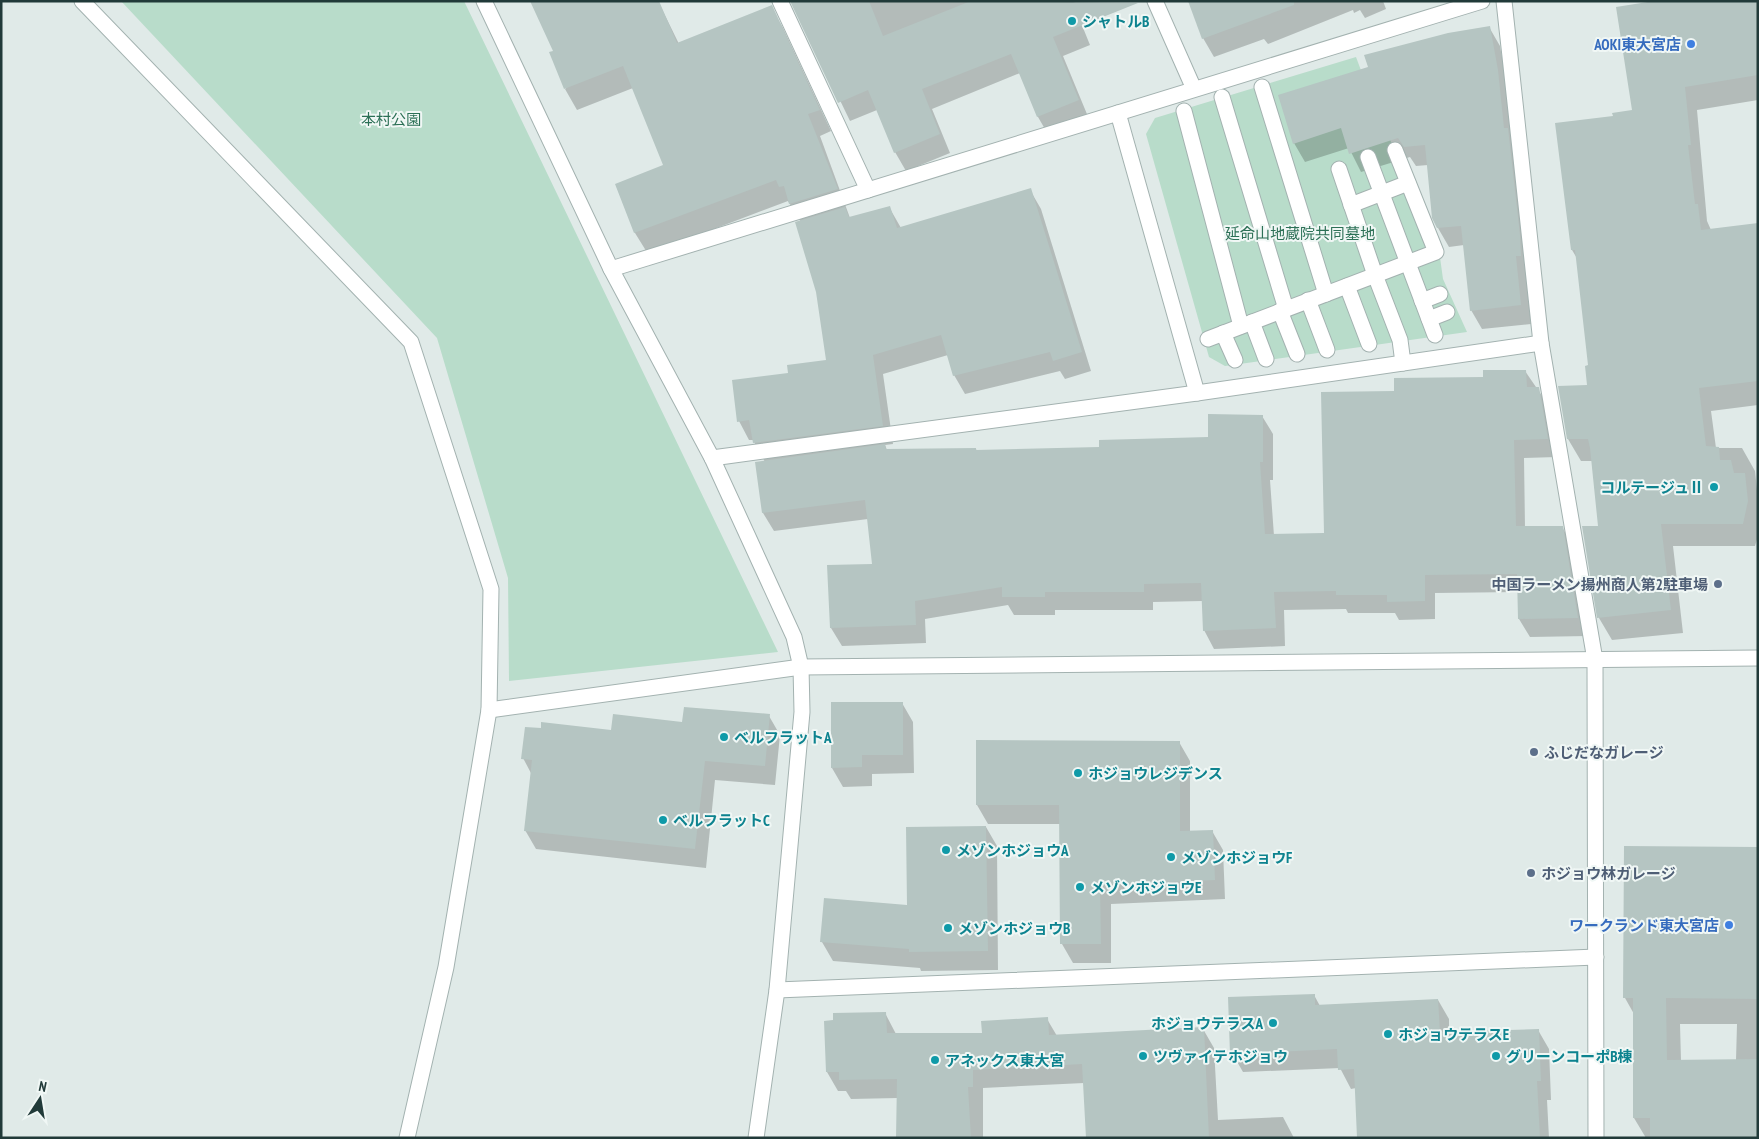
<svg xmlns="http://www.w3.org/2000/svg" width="1759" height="1139" viewBox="0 0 1759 1139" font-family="'PT Sans Narrow','Noto Sans JP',sans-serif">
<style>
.green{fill:#b8dcca}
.shadow{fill:#0003;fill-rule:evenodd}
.building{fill:#b5c5c2}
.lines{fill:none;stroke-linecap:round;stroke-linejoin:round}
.minor-casing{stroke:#a3b2b0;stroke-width:17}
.minor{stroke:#fff;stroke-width:15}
.culture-dot{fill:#0f9aa8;stroke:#f0f7f5;stroke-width:2}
.shop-dot{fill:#3f7fe0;stroke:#f0f7f5;stroke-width:2}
.service-dot{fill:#5c6f8a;stroke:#f0f7f5;stroke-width:2}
.labels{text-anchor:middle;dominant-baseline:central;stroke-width:4;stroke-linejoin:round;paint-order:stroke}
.culture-label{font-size:15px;font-weight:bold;fill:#0d838f;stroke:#f0f7f5;text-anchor:start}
.shop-label{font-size:15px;font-weight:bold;fill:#366cbe;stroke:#f0f7f5;text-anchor:end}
.park-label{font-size:15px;fill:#2c7056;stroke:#f0f7f5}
.service-label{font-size:15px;font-weight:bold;fill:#4e5e75;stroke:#f0f7f5;text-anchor:start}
</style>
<rect width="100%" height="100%" fill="#e0eae8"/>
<!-- green -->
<g class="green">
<polygon points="121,1 464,1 778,652 509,681 508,578 437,338"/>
<polygon points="1356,57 1374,105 1438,243 1443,279 1467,332 1225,366 1209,357 1146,134 1155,118"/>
</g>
<!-- shadow -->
<g class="shadow">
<polygon points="792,1 1078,1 1073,3 1090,45 1063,56 1089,119 1049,136 1038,117 1020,73 932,109 950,153 906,171 895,152 877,110 850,121"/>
<polygon points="1189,1 1383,1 1386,9 1365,18 1360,10 1354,13 1353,10 1268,44 1264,39 1214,57 1203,38"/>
<polygon points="1758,1 1758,100 1697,110 1707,221 1711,230 1758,224 1758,405 1711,411 1716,448 1742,448 1755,471 1758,500 1758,536 1755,546 1673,546 1683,633 1612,640 1599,618 1599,527 1592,461 1581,461 1568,439 1588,387 1590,366 1578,260 1572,250 1614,117 1634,111"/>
<polygon points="659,3 679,44 771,7 783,28 831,131 820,136 850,218 889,207 901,228 1030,190 1041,209 1091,371 1065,379 1060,371 965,394 954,375 948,355 883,374 893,444 885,445 887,450 976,449 977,451 1100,448 1210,438 1262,416 1273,434 1273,480 1270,480 1274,536 1325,534 1396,392 1525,371 1549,406 1557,457 1524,458 1525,527 1562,527 1573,546 1588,636 1530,637 1519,619 1519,592 1435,593 1435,619 1399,620 1395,613 1348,613 1346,609 1284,610 1285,646 1214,649 1204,630 1203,601 1153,602 1153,610 1055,610 1055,615 1014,615 1008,605 925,619 926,643 842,646 831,628 873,565 868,519 774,531 763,513 756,463 765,462 753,440 749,440 739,421 789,374 828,361 817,292 801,222 788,201 648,254 635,233 616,185 665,166 633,88 577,110 565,89"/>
<polygon points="1489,27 1500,46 1508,91 1531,275 1526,275 1531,324 1482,329 1471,310 1464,245 1449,247 1438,228 1428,165 1416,166 1410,157 1361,172 1349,148 1305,162 1294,143 1369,68"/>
<polygon points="902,703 913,722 914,773 872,774 872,786 843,787 832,768"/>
<polygon points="769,716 780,735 775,785 715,780 706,868 536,849 525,830 532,775 523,758 612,732"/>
<polygon points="977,742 1179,742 1190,761 1190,832 1212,831 1223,850 1225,899 1111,904 1111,963 1073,963 1062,944 1061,824 988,824 977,805"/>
<polygon points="986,827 997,846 998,970 921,971 920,968 833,961 822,942 909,907"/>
<path d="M1758,848V1138H1646L1634,1118V1014L1625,998ZM1680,1024H1737L1736,1060L1681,1061Z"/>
<polygon points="1314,995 1320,1006 1438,1000 1449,1019 1449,1033 1538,1030 1549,1049 1551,1100 1547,1100 1549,1138 1359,1138 1356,1088 1351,1089 1340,1068 1243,1072 1232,1053"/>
<polygon points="885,1013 896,1034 983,1034 1047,1019 1057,1036 1203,1029 1214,1048 1218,1120 1283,1117 1294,1138 1087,1138 1084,1083 983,1088 983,1138 898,1138 898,1098 851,1099 846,1091 838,1091 827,1072"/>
</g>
<!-- building -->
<g class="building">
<polygon points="530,1 659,1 677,43 772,5 820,110 808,114 838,189 789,204 784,186 779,187 776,180 634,233 615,184 663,165 623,66 564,89 549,52 553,51"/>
<polygon points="790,1 869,1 883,36 971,1 1138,3 1053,37 1079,100 1037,117 1011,54 922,89 940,134 894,153 868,90 838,103"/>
<polygon points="1188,1 1294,1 1294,5 1202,39"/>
<polygon points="1654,1 1758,1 1758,75 1685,87 1691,145 1688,145 1695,204 1698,204 1701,230 1758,223 1758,381 1699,388 1706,446 1719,447 1720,460 1731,460 1734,473 1745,473 1748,501 1743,524 1661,524 1671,610 1597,618 1582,526 1598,526 1590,448 1588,439 1567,439 1558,386 1587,385 1585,366 1588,365 1575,250 1571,250 1555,123 1613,116 1612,113 1632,110 1616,7"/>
<polygon points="1490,26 1498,70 1504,128 1508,128 1520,235 1521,256 1516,256 1521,305 1470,311 1461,226 1437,228 1432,218 1425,145 1404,147 1398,138 1349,154 1341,128 1293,144 1278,95 1368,67 1364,55 1448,33"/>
<polygon points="1031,188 1082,352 1053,361 1050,352 953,376 941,335 873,355 883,426 753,443 749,420 737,422 732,380 788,373 787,365 826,360 816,292 795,222 845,207 849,217 890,206 897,228"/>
<polygon points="1483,370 1526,370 1527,387 1539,387 1548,439 1514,440 1516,526 1563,526 1578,618 1518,619 1517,574 1425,575 1425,601 1387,602 1387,595 1336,595 1336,591 1274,592 1276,628 1203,631 1201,583 1144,584 1144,592 1045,592 1045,597 1002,597 1002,587 915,601 916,625 830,628 827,565 872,564 865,500 762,513 755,462 885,444 886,449 976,448 976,450 1099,447 1099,440 1208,437 1208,414 1263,415 1263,462 1260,462 1265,534 1324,533 1321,392 1394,391 1394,378 1483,377"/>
<polygon points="831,702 903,702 903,755 862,755 862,767 831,768"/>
<polygon points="684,707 770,714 765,766 705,761 695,849 524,831 532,760 521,759 525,727 541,728 541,722 611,730 613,714 682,722"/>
<polygon points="976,740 1180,741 1180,831 1213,830 1215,880 1100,885 1101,944 1060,944 1059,805 976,805"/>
<polygon points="986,826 988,951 909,952 909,949 820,942 824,898 907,905 906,827"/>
<polygon points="1624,846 1758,847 1758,999 1666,998 1667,1060 1758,1059 1758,1138 1650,1138 1650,1118 1633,1118 1633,998 1623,998"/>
<polygon points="1315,994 1315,1005 1438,999 1440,1032 1539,1029 1541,1081 1537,1081 1540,1138 1357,1138 1354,1069 1338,1070 1337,1049 1230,1054 1228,997"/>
<polygon points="886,1012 887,1033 982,1033 981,1021 1048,1017 1049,1035 1204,1027 1209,1138 1086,1138 1082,1064 973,1070 973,1087 968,1087 971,1138 896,1138 897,1079 839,1080 839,1072 826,1072 824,1021 833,1020 833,1013"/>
</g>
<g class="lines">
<!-- minor casing -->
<g class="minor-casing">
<g id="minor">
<polyline points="82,1 411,342 491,589 489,710 446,967 407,1138"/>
<polyline points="484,1 611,269 712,458 794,637 801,667 802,712 777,990 756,1138"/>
<polyline points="780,1 868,190"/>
<polyline points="1155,1 1194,89"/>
<polyline points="1504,1 1541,343 1595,660 1596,1138"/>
<polyline points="1262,87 1326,294"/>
<polyline points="1222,97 1286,309"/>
<polyline points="1184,111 1241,326"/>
<polyline points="1118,113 1197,393"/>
<polyline points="1368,157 1435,335"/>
<polyline points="1339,169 1375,275 1400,340 1403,363"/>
<polyline points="1351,205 1408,183"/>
<polyline points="611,269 1482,1"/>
<polyline points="1347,286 1369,344"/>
<polyline points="1308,300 1327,350"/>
<polyline points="1422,301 1440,294"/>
<polyline points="1280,311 1297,354"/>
<polyline points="1429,319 1447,312"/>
<polyline points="1252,322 1266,359"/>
<polyline points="1223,333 1235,360"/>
<polyline points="1208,339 1436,252 1395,150"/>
<polyline points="712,458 1197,393 1541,343"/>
<polyline points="489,710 801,667 1758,658"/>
<polyline points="777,990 1596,957"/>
</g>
</g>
<!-- minor -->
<use href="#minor" class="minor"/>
</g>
<!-- markers -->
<g class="culture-dot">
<circle cx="1072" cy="21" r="5"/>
<circle cx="1714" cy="487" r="5"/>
<circle cx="724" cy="737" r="5"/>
<circle cx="1078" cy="773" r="5"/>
<circle cx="663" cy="820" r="5"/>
<circle cx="946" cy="850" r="5"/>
<circle cx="1171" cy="857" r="5"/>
<circle cx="1080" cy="887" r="5"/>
<circle cx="948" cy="928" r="5"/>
<circle cx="1273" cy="1023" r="5"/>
<circle cx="1388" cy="1034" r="5"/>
<circle cx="1143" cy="1056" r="5"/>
<circle cx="1496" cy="1056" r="5"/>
<circle cx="935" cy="1060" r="5"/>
</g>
<g class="shop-dot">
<circle cx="1691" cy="44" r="5"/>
<circle cx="1729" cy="925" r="5"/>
</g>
<g class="service-dot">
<circle cx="1718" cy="584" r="5"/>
<circle cx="1534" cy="752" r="5"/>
<circle cx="1531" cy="873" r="5"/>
</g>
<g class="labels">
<!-- culture labels -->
<g class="culture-label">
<text x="1082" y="21">シャトルB</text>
<text x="1704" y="487" text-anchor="end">コルテージュⅡ</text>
<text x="734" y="737">ベルフラットA</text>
<text x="1088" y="773">ホジョウレジデンス</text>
<text x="673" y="820">ベルフラットC</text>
<text x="956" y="850">メゾンホジョウA</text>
<text x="1181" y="857">メゾンホジョウF</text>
<text x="1090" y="887">メゾンホジョウE</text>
<text x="958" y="928">メゾンホジョウB</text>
<text x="1263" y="1023" text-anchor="end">ホジョウテラスA</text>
<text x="1398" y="1034">ホジョウテラスE</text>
<text x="1153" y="1056">ツヴァイテホジョウ</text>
<text x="1506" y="1056">グリーンコーポB棟</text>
<text x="945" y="1060">アネックス東大宮</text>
</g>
<!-- shop labels -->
<g class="shop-label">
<text x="1681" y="44">AOKI東大宮店</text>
<text x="1719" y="925">ワークランド東大宮店</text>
</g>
<!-- park labels -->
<g class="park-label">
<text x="391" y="119">本村公園</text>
<text x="1300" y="233">延命山地蔵院共同墓地</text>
</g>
<!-- service labels -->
<g class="service-label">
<text x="1708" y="584" text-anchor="end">中国ラーメン揚州商人第2駐車場</text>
<text x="1544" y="752">ふじだなガレージ</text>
<text x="1541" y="873">ホジョウ林ガレージ</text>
</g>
</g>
<!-- border -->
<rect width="1759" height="1139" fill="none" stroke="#213a39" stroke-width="5"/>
<!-- north arrow -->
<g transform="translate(40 1099) rotate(12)" stroke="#f0f7f5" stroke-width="4" paint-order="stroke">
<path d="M0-4L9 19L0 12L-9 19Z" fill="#213a39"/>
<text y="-8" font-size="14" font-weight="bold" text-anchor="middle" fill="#213a39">N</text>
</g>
</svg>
